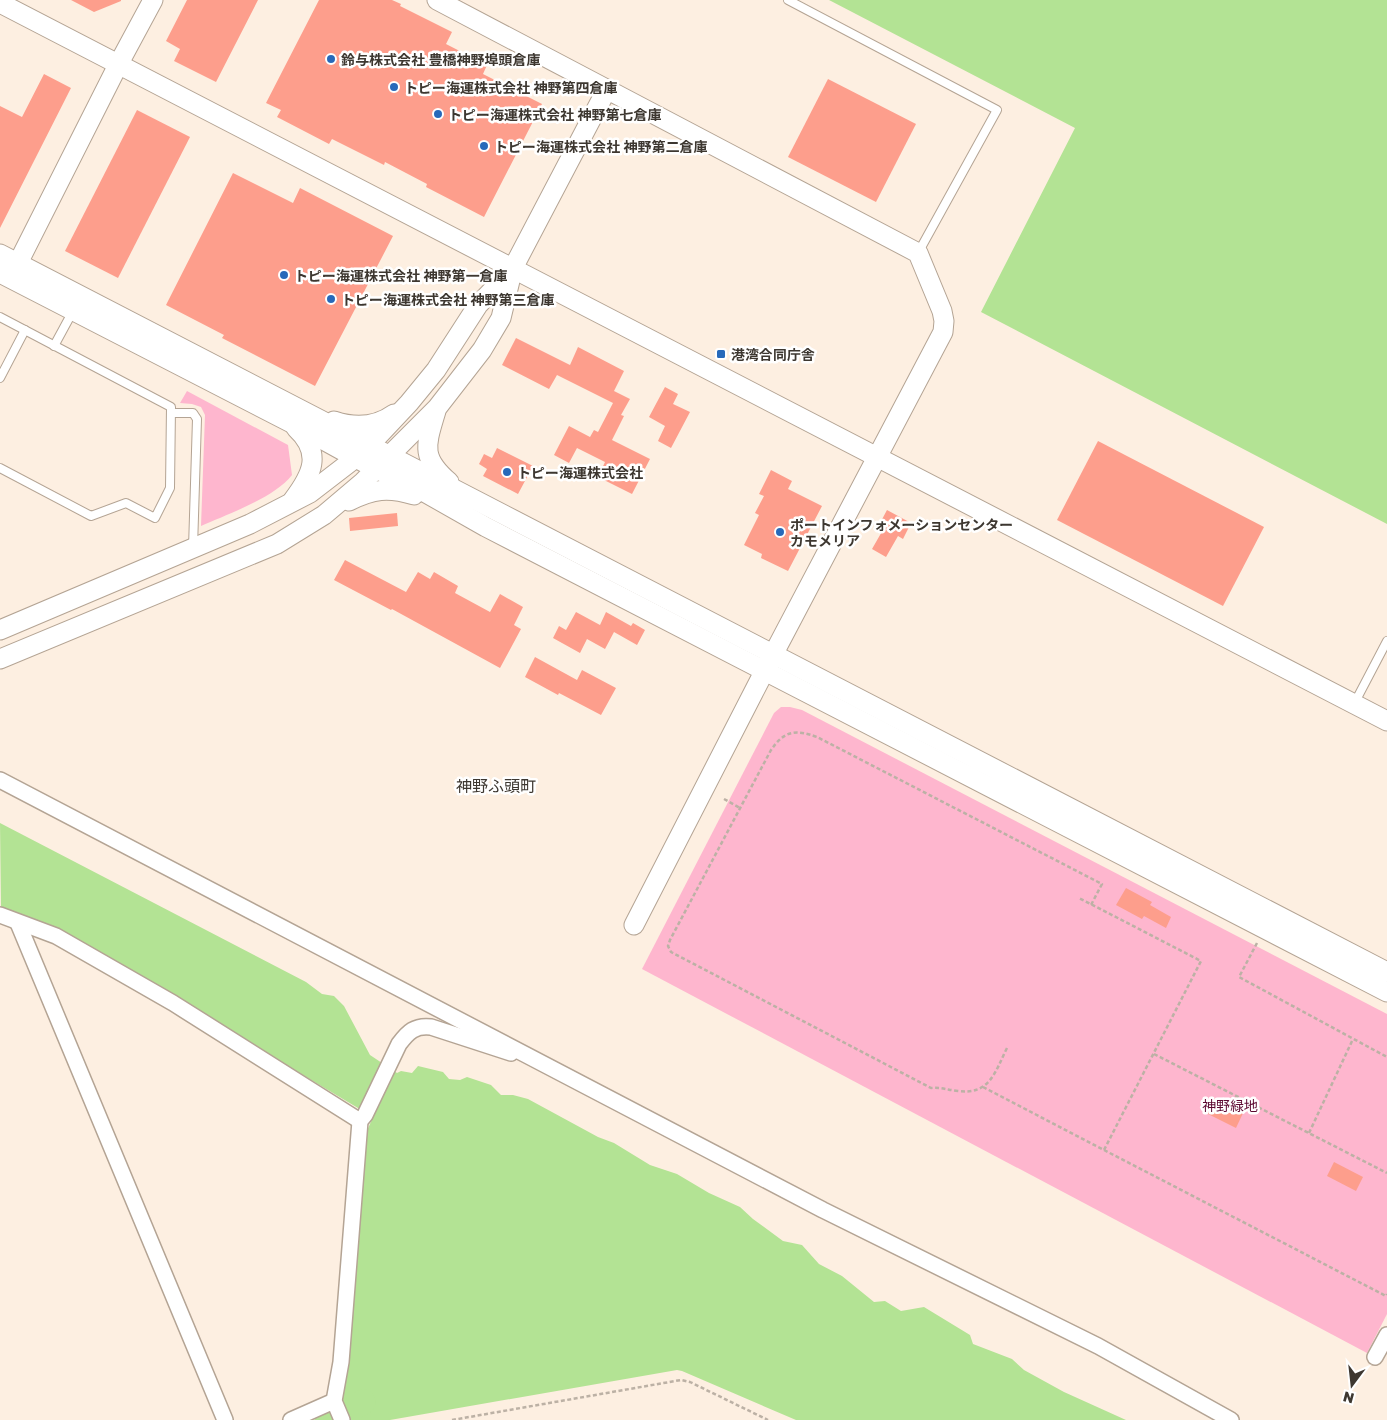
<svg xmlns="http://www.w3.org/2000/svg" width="1387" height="1420" viewBox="0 0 1387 1420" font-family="'Golos Text','Noto Sans JP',sans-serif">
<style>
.green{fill:#feb6ce}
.water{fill:#b3e394}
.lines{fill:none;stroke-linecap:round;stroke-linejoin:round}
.river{stroke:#b3e394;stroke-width:25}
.building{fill:#fd9e8c}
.service-casing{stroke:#b4a494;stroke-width:10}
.minor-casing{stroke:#b4a494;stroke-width:18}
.tertiary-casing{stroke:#b4a494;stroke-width:21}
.path{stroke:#bcb1a5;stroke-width:2.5;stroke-dasharray:4 2.5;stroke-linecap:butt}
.service{stroke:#fff;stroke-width:8}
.minor{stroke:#fff;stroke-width:15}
.tertiary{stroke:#fff;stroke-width:19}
.poi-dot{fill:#2769ba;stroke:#fff;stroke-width:2}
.labels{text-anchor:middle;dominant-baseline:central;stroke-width:5;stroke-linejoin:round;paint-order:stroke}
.poi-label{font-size:14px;font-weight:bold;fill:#3d3730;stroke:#fff;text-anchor:start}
.park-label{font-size:14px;fill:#5d0a32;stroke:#fff}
.quarter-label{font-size:16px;fill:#3d3730;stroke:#fff}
</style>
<rect width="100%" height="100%" fill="#fdefe1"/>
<!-- green -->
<g class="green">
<path d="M187,391L288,445L292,475C274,498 228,514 201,526L205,415L201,407L192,404L180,403Z"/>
<polygon points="781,707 790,707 802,710 1387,1014 1387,1314 1367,1353 642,969 774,713"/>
</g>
<!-- water -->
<g class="water">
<polygon points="829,0 1387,0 1387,524 981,312 1075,128"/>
<polygon points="0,823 306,982 322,994 334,996 344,1006 370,1055 397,1073 401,1071 412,1073 418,1066 443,1072 449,1079 460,1080 467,1077 491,1085 501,1095 513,1095 528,1099 598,1137 614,1143 650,1165 677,1174 709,1193 740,1207 753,1219 783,1241 802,1245 819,1264 842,1276 874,1302 885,1301 901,1311 924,1307 970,1335 973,1344 1012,1359 1024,1370 1064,1392 1126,1420 796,1420 682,1371 677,1370 390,1420 352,1420 348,1418 342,1407 363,1140 373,1117 64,932 1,908"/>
</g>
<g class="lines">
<!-- river -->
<polyline class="river" points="327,1420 350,1410 363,1402"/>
</g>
<!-- building -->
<g class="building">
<polygon points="71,0 121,0 121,1 94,12"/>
<polygon points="187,0 258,0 216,82 174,61 180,49 166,41"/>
<polygon points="319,0 392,0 401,4 400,6 452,32 446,44 487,65 483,74 542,104 484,217 426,187 427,184 385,162 384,165 332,139 329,144 277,117 281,110 266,103"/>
<polygon points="44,74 71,88 0,228 0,106 22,117"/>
<polygon points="828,79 916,124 876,202 788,157"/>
<polygon points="137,110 190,137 118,278 65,251"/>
<polygon points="233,173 293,203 300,188 393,236 315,386 222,338 224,335 166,305"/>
<polygon points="516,338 570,365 578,347 624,371 614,391 630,399 621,415 624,416 612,440 650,459 632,494 598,477 605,462 577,448 569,463 554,455 569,426 590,437 594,430 598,432 613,403 557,375 549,389 502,365"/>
<polygon points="665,387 678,394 673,404 690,412 671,448 658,441 665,426 649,417"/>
<polygon points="1098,441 1264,527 1223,606 1057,520"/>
<polygon points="497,448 533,466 518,494 483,476 487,469 479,464 484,454 492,458"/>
<polygon points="771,470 792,481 788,489 822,506 788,571 761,558 762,554 744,545 759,515 755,513 764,496 759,494"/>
<polygon points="887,510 911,523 903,539 898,536 886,557 872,549 884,528 879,525"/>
<polygon points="397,513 398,526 350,531 349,518"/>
<polygon points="345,560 406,592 418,572 430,579 434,572 458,586 455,593 490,612 500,594 523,607 514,625 521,629 500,668 392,609 391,610 334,580"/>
<polygon points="576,612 600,625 606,612 631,626 633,623 645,630 637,645 614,632 605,649 587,639 580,653 553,638 559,626 566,630"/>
<polygon points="535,657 577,680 582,670 616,688 601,715 559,693 558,695 525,677"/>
<polygon points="1126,888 1152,902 1150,905 1171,917 1166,928 1144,916 1142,919 1116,905"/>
<polygon points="1214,1098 1243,1113 1236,1128 1206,1113"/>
<polygon points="1334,1162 1363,1177 1356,1191 1327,1176"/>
</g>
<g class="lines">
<!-- service casing -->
<g class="service-casing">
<g id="service">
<polyline points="788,0 997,110 918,253"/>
<polyline points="0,317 171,407 170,488 155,518 126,503 91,516 0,468"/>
<polyline points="54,346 73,311"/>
<polyline points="0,378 25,330"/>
<polyline points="171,413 193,413 197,419 193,548"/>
<polyline points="1354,704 1387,641"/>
</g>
</g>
<!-- minor casing -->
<g class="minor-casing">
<g id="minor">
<polyline points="0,780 823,1210 1098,1346 1231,1420"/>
<polyline points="0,915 56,936 173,1003 360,1121"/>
<polyline points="18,923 225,1420"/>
<polyline points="1375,1357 1387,1335"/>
<polyline points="291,1420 334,1401"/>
<path d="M342,1420L334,1401L341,1362L360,1121L365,1115L399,1044C408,1032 415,1025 431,1027L511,1053"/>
</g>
</g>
<!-- tertiary casing -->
<g class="tertiary-casing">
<g id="tertiary">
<polyline points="437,0 918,253 942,311 944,321 943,332 765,670 634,925"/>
<polyline points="0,3 1387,721"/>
<polyline points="0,254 1387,972"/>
<polyline points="0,273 307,431 376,469 419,489 486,527 1387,992"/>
<polyline points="12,275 118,65 153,0"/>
<path d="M436,411C426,445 420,457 449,482"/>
<path d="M334,421C355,428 376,427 394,414"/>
<path d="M293,500C312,475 323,453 296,428"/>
<path d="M349,501C373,489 388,487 414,495"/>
<polyline points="0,630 250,524 310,493 362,453 409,403 436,370 478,305 513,269"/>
<polyline points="0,659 277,544 324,515 363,482 437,408 482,350 501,318 513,268 607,89"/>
</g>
</g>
<!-- path -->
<g class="path">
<polyline points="724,799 740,808"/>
<polyline points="1257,943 1239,977 1387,1057"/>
<path d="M1007,1048C995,1072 990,1095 958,1091C948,1090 941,1087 931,1088L671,952L668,946L670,940L771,750C784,731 795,729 817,737L1102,884L1091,905"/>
<polyline points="1154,1054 1387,1173"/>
<polyline points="983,1087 1104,1150 1201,961 1079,898"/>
<polyline points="1309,1133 1353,1039"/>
<polyline points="1104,1150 1386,1296 1387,1294"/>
<polyline points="452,1420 681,1380 690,1382 768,1420"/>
</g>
<!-- service -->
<use href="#service" class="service"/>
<!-- minor -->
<use href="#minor" class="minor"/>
<!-- tertiary -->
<use href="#tertiary" class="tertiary"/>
</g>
<!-- markers -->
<g class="poi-dot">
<circle cx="331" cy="59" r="5"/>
<circle cx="394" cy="87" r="5"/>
<circle cx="438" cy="114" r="5"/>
<circle cx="484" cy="146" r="5"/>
<circle cx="284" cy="275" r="5"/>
<circle cx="331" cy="299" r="5"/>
<rect x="716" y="349" width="10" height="10" rx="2.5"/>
<circle cx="507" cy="472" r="5"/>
<circle cx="780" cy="532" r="5"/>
</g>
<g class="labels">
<!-- poi labels -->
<g class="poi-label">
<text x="341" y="59">鈴与株式会社 豊橋神野埠頭倉庫</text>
<text x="404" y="87">トピー海運株式会社 神野第四倉庫</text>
<text x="448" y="114">トピー海運株式会社 神野第七倉庫</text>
<text x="494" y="146">トピー海運株式会社 神野第二倉庫</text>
<text x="294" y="275">トピー海運株式会社 神野第一倉庫</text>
<text x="341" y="299">トピー海運株式会社 神野第三倉庫</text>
<text x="731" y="354">港湾合同庁舎</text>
<text x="517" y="472">トピー海運株式会社</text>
<text x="790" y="524">ポートインフォメーションセンター<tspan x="790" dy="16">カモメリア</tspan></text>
</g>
<!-- park labels -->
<g class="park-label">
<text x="1230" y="1105">神野緑地</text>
</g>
<!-- quarter labels -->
<g class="quarter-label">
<text x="496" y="786">神野ふ頭町</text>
</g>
</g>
<!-- north arrow -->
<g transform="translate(1352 1385) rotate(195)" stroke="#ffffff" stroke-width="4" paint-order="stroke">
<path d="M0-4L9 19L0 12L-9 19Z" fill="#3d3730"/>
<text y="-8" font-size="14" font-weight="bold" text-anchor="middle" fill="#3d3730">N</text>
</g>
</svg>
